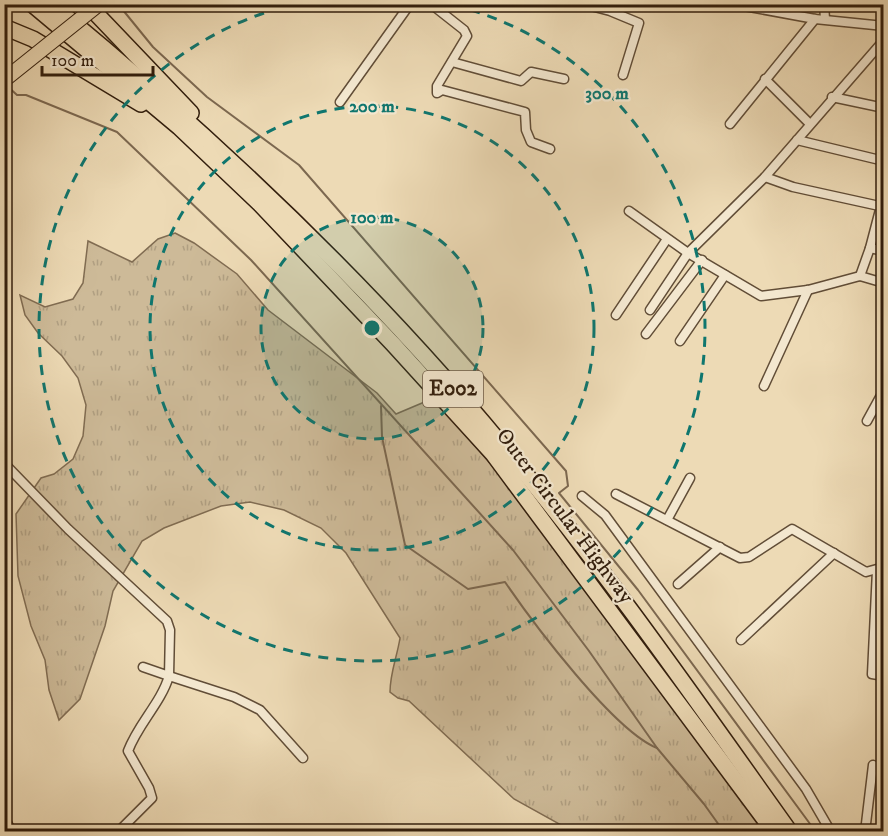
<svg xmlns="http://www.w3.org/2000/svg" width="888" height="836" viewBox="0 0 888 836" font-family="'IM FELL DW Pica',serif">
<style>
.grass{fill:url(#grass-tufts);stroke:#806c52;stroke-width:1.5}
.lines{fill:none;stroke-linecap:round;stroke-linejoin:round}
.stream{stroke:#7c6850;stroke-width:2}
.street-casing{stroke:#614d37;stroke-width:11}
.highway-casing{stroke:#321e0d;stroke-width:18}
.street{stroke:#f3e7cf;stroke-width:8}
.highway{stroke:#eddab5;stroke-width:15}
.primary-bridge-casing{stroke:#321e0d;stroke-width:16;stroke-linecap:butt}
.primary-bridge{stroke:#eddab5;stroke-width:14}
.ring{fill:none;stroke:#0f766e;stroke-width:3;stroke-dasharray:10 8}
.labels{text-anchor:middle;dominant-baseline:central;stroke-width:4.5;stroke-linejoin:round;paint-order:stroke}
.shield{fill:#f3e7cf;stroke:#6c5a47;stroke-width:1.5}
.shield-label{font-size:21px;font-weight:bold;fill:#321e0d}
.street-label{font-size:22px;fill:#321e0d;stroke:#f3e7cf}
.centre{fill:#0f766e;stroke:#f3e7cf;stroke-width:3}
.ring-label{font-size:18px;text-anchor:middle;font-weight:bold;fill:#0f766e;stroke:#f3e7cf;stroke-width:4.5;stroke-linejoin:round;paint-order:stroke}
</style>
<defs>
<pattern id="grass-tufts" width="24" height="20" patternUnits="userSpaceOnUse" patternTransform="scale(1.5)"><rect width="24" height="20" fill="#cdba98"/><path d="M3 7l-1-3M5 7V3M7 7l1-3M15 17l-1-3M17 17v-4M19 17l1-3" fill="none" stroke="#b09f82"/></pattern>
</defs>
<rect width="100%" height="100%" fill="#eddab5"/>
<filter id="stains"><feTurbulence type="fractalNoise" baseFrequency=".00333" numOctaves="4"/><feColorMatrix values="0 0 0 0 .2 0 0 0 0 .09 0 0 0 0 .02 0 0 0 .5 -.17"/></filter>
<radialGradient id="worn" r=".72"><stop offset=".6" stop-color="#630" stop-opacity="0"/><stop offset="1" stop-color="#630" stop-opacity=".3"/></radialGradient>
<!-- grass -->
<path class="grass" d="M175,233L194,243L237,274L268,310L377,393L396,414L434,398L506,482L769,831H568L563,826L514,799L409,701L398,698L390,692C390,673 397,657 400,638L346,553L321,528L284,510L250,502L221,506L164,528L142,541L113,591L105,626L80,699L59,720L49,690L45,660L31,626L18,576L16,514L41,478L54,474L73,459L83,436L86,405L78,378L62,356L38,333L25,315L20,295L45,307L73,299L83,283L88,241L132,262L158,239Z"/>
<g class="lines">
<!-- stream -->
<g class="stream">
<polyline points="118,4 153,47 207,97 299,165 566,471 568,486 559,493 638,590 816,832"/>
<polyline points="6,85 17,95 26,95 117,132 251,260 513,550 589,651 657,748 704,804 724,832"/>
<path d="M381,406L382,437L405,545L468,589L505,582C533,623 614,731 657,748"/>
</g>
<!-- street casing -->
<g class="street-casing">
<g id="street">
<polyline points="431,4 464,30 467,36 437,86 437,93 442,90 525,112 526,130 531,142 550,149"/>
<polyline points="583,4 610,11 639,23 623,75"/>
<polyline points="733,4 815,19 884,26"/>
<polyline points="824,4 825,19"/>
<polyline points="452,62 521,81 531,72 564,79"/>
<polyline points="765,79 810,124"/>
<polyline points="832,97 884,108"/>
<polyline points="340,102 410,4"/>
<polyline points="730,124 815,19"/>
<polyline points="797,140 884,161"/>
<polyline points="765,177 793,187 884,207"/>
<polyline points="881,206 870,248 884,251"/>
<polyline points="629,211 688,253 761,296 808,290 860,276 884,283"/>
<polyline points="860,276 870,248"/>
<polyline points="650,310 688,253 765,177 884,40"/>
<polyline points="616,315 667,239"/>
<polyline points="646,334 702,260"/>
<polyline points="680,341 725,275"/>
<polyline points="764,386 808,290"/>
<polyline points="867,421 884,390"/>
<polyline points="4,463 68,529 167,621 170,630 169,676 143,667"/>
<polyline points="616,494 740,558 749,557 792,529 866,572 884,567"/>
<polyline points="582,496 605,515 806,789 831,832"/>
<polyline points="667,520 690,478"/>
<polyline points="877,570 872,674 884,676"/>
<polyline points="678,584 720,547"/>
<polyline points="741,640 834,553"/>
<polyline points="4,817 12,832"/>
<path d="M118,832L152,798L149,788L128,751C138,724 161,703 169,676L234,697L260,710L303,758"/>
<polyline points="865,832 873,765"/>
</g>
</g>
<!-- highway casing -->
<g class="highway-casing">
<g id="highway">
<polyline points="32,4 179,127 260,204 393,344 493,454 774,832"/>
<path d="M51,4C215,139 371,286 506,450C607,572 698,703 790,832"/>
<polyline points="87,4 191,113"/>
<polyline points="4,27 33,39 141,104"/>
</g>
</g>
<!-- street -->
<use href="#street" class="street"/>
<!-- highway -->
<use href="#highway" class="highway"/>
<!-- primary-bridge casing -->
<g class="primary-bridge-casing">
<polyline id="primary-bridge" points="4,80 99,4"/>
</g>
<!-- primary-bridge -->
<use href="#primary-bridge" class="primary-bridge"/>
</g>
<!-- distance rings -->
<circle cx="372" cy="328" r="111" fill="#0f766e" fill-opacity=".12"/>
<g class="ring">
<circle cx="372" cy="328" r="111"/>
<circle cx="372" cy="328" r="222"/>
<path d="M453 5A333 333 0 1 1 291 5"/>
</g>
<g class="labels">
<!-- shield labels -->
<rect class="shield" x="423" y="371" width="60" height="36" rx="4.5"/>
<g class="shield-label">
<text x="453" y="389">E002</text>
</g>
<!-- street labels -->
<g class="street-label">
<text transform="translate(565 516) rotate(53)">Outer Circular Highway</text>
</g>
</g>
<circle cx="372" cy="328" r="9" class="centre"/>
<g class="ring-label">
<text x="607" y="99">300 m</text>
<text x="372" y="112">200 m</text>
<text x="372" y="223">100 m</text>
</g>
<!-- margin -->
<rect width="888" height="836" fill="none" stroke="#eddab5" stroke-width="24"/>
<rect x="6" y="6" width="876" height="824" fill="none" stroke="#321e0d" stroke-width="3"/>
<rect x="12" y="12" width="864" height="812" fill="none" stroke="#321e0d" stroke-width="1.5"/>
<!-- scale -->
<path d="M42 66v9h111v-9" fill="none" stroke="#321e0d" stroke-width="3"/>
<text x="51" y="66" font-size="18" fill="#321e0d" stroke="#f3e7cf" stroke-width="4.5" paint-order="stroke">100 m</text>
<rect width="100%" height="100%" filter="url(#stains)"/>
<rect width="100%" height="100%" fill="url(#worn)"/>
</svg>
